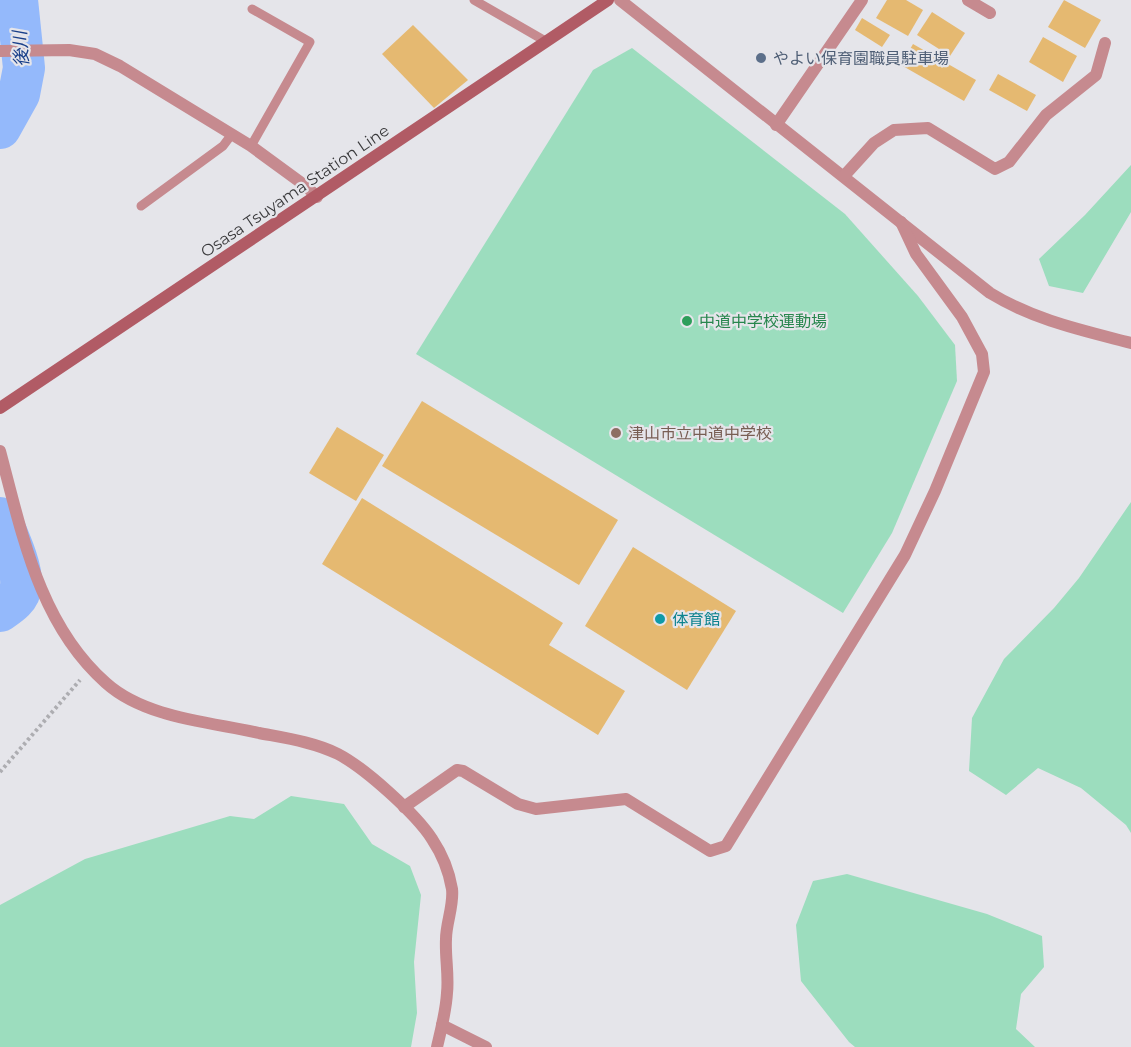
<svg xmlns="http://www.w3.org/2000/svg" width="1131" height="1047" viewBox="0 0 1131 1047" font-family="Montserrat,'Noto Sans JP',sans-serif">
<style>
.green{fill:#9cddbe}
.lines{fill:none;stroke-linecap:round;stroke-linejoin:round}
.river{stroke:#94b9fb;stroke-width:42}
.building{fill:#e5b971}
.path{stroke:#adadb1;stroke-width:4;stroke-dasharray:3 3;stroke-linecap:butt}
.lane{stroke:#c68a8f;stroke-width:9}
.street{stroke:#c68a8f;stroke-width:12}
.secondary{stroke:#b15b65;stroke-width:12}
.service-dot{fill:#5c6f8a;stroke:#e5e5ea;stroke-width:2}
.leisure-dot{fill:#2e9e5b;stroke:#e5e5ea;stroke-width:2}
.education-dot{fill:#8d6e63;stroke:#e5e5ea;stroke-width:2}
.culture-dot{fill:#0f9aa8;stroke:#e5e5ea;stroke-width:2}
.labels{text-anchor:middle;dominant-baseline:central;stroke-width:4.5;stroke-linejoin:round;paint-order:stroke}
.service-label{font-size:16px;fill:#4e5e75;stroke:#e5e5ea;text-anchor:start}
.street-label{font-size:16px;fill:#3a3a3c;stroke:#e5e5ea}
.leisure-label{font-size:16px;fill:#27864d;stroke:#e5e5ea;text-anchor:start}
.education-label{font-size:16px;fill:#785e54;stroke:#e5e5ea;text-anchor:start}
.culture-label{font-size:16px;fill:#0d838f;stroke:#e5e5ea;text-anchor:start}
.water-label{font-size:18px;font-style:italic;fill:#183f8a;stroke:#e5e5ea}
</style>
<rect width="100%" height="100%" fill="#e5e5ea"/>
<!-- green -->
<g class="green">
<polygon points="632,48 845,214 918,296 955,345 957,381 892,533 843,613 416,354 593,70"/>
<polygon points="1131,165 1131,212 1083,293 1049,286 1039,259 1085,215"/>
<polygon points="1131,502 1131,833 1126,825 1081,788 1038,768 1006,795 969,771 972,718 1004,659 1054,608 1079,578"/>
<polygon points="291,796 344,804 372,844 410,866 421,895 414,962 417,1013 411,1047 0,1047 0,905 85,859 230,816 254,819"/>
<polygon points="847,874 987,914 1042,936 1044,967 1021,994 1016,1029 1035,1047 855,1047 849,1042 801,981 796,925 813,881"/>
</g>
<g class="lines">
<!-- river -->
<g class="river">
<polyline points="0,128 19,94 24,68 17,0"/>
<path d="M0,518C7,535 23,568 21,586C20,598 9,605 0,611"/>
</g>
</g>
<!-- building -->
<g class="building">
<polygon points="887,0 906,0 923,10 908,36 876,18"/>
<polygon points="1064,0 1101,20 1085,48 1048,27"/>
<polygon points="932,12 965,33 950,56 917,35"/>
<polygon points="862,18 890,35 882,47 855,30"/>
<polygon points="413,25 468,80 434,108 382,54"/>
<polygon points="1043,37 1077,56 1063,82 1029,62"/>
<polygon points="913,44 976,80 964,101 901,65"/>
<polygon points="998,74 1036,95 1027,111 989,90"/>
<polygon points="422,401 618,520 579,585 382,466"/>
<polygon points="337,427 384,455 356,501 309,473"/>
<polygon points="362,498 563,623 549,645 625,691 598,735 322,564"/>
<polygon points="633,547 736,611 687,690 585,626"/>
</g>
<g class="lines">
<!-- path -->
<polyline class="path" points="0,772 80,680"/>
<!-- lane -->
<g class="lane">
<polyline points="474,0 547,42"/>
<polyline points="251,146 310,42 252,9"/>
<polyline points="141,206 223,146 232,134"/>
</g>
<!-- street -->
<g class="street">
<path d="M620,0L990,293C1034,320 1081,330 1131,343"/>
<polyline points="968,0 990,13"/>
<polyline points="0,51 69,50 95,54 120,66 251,146 307,187 317,197"/>
<polyline points="776,125 862,0"/>
<polyline points="844,176 874,143 894,130 928,128 995,169 1009,162 1046,115 1096,75 1105,43"/>
<path d="M0,451C22,533 39,624 106,683C145,718 210,722 259,733C285,738 314,742 338,754C365,768 416,814 432,839C442,854 449,871 452,889C454,905 446,923 446,939C445,957 449,975 447,993C446,1011 441,1030 437,1047"/>
<polyline points="404,807 457,770 463,771 518,804 536,809 626,799 710,851 726,846 905,555 935,491 984,372 982,354 962,317 916,254 901,222"/>
<polyline points="442,1025 486,1047"/>
</g>
<!-- secondary -->
<polyline class="secondary" points="0,408 608,0"/>
</g>
<!-- markers -->
<circle class="service-dot" cx="761" cy="58" r="6"/>
<circle class="leisure-dot" cx="687" cy="321" r="6"/>
<circle class="education-dot" cx="616" cy="433" r="6"/>
<circle class="culture-dot" cx="660" cy="619" r="6"/>
<g class="labels">
<!-- service labels -->
<g class="service-label">
<text x="773" y="58">やよい保育園職員駐車場</text>
</g>
<!-- street labels -->
<g class="street-label">
<text transform="translate(295 191) rotate(-34)">Osasa Tsuyama Station Line</text>
</g>
<!-- leisure labels -->
<g class="leisure-label">
<text x="699" y="321">中道中学校運動場</text>
</g>
<!-- education labels -->
<g class="education-label">
<text x="628" y="433">津山市立中道中学校</text>
</g>
<!-- culture labels -->
<g class="culture-label">
<text x="672" y="619">体育館</text>
</g>
<!-- water labels -->
<g class="water-label">
<text transform="translate(21 49) rotate(-94)">後川</text>
</g>
</g>
</svg>
